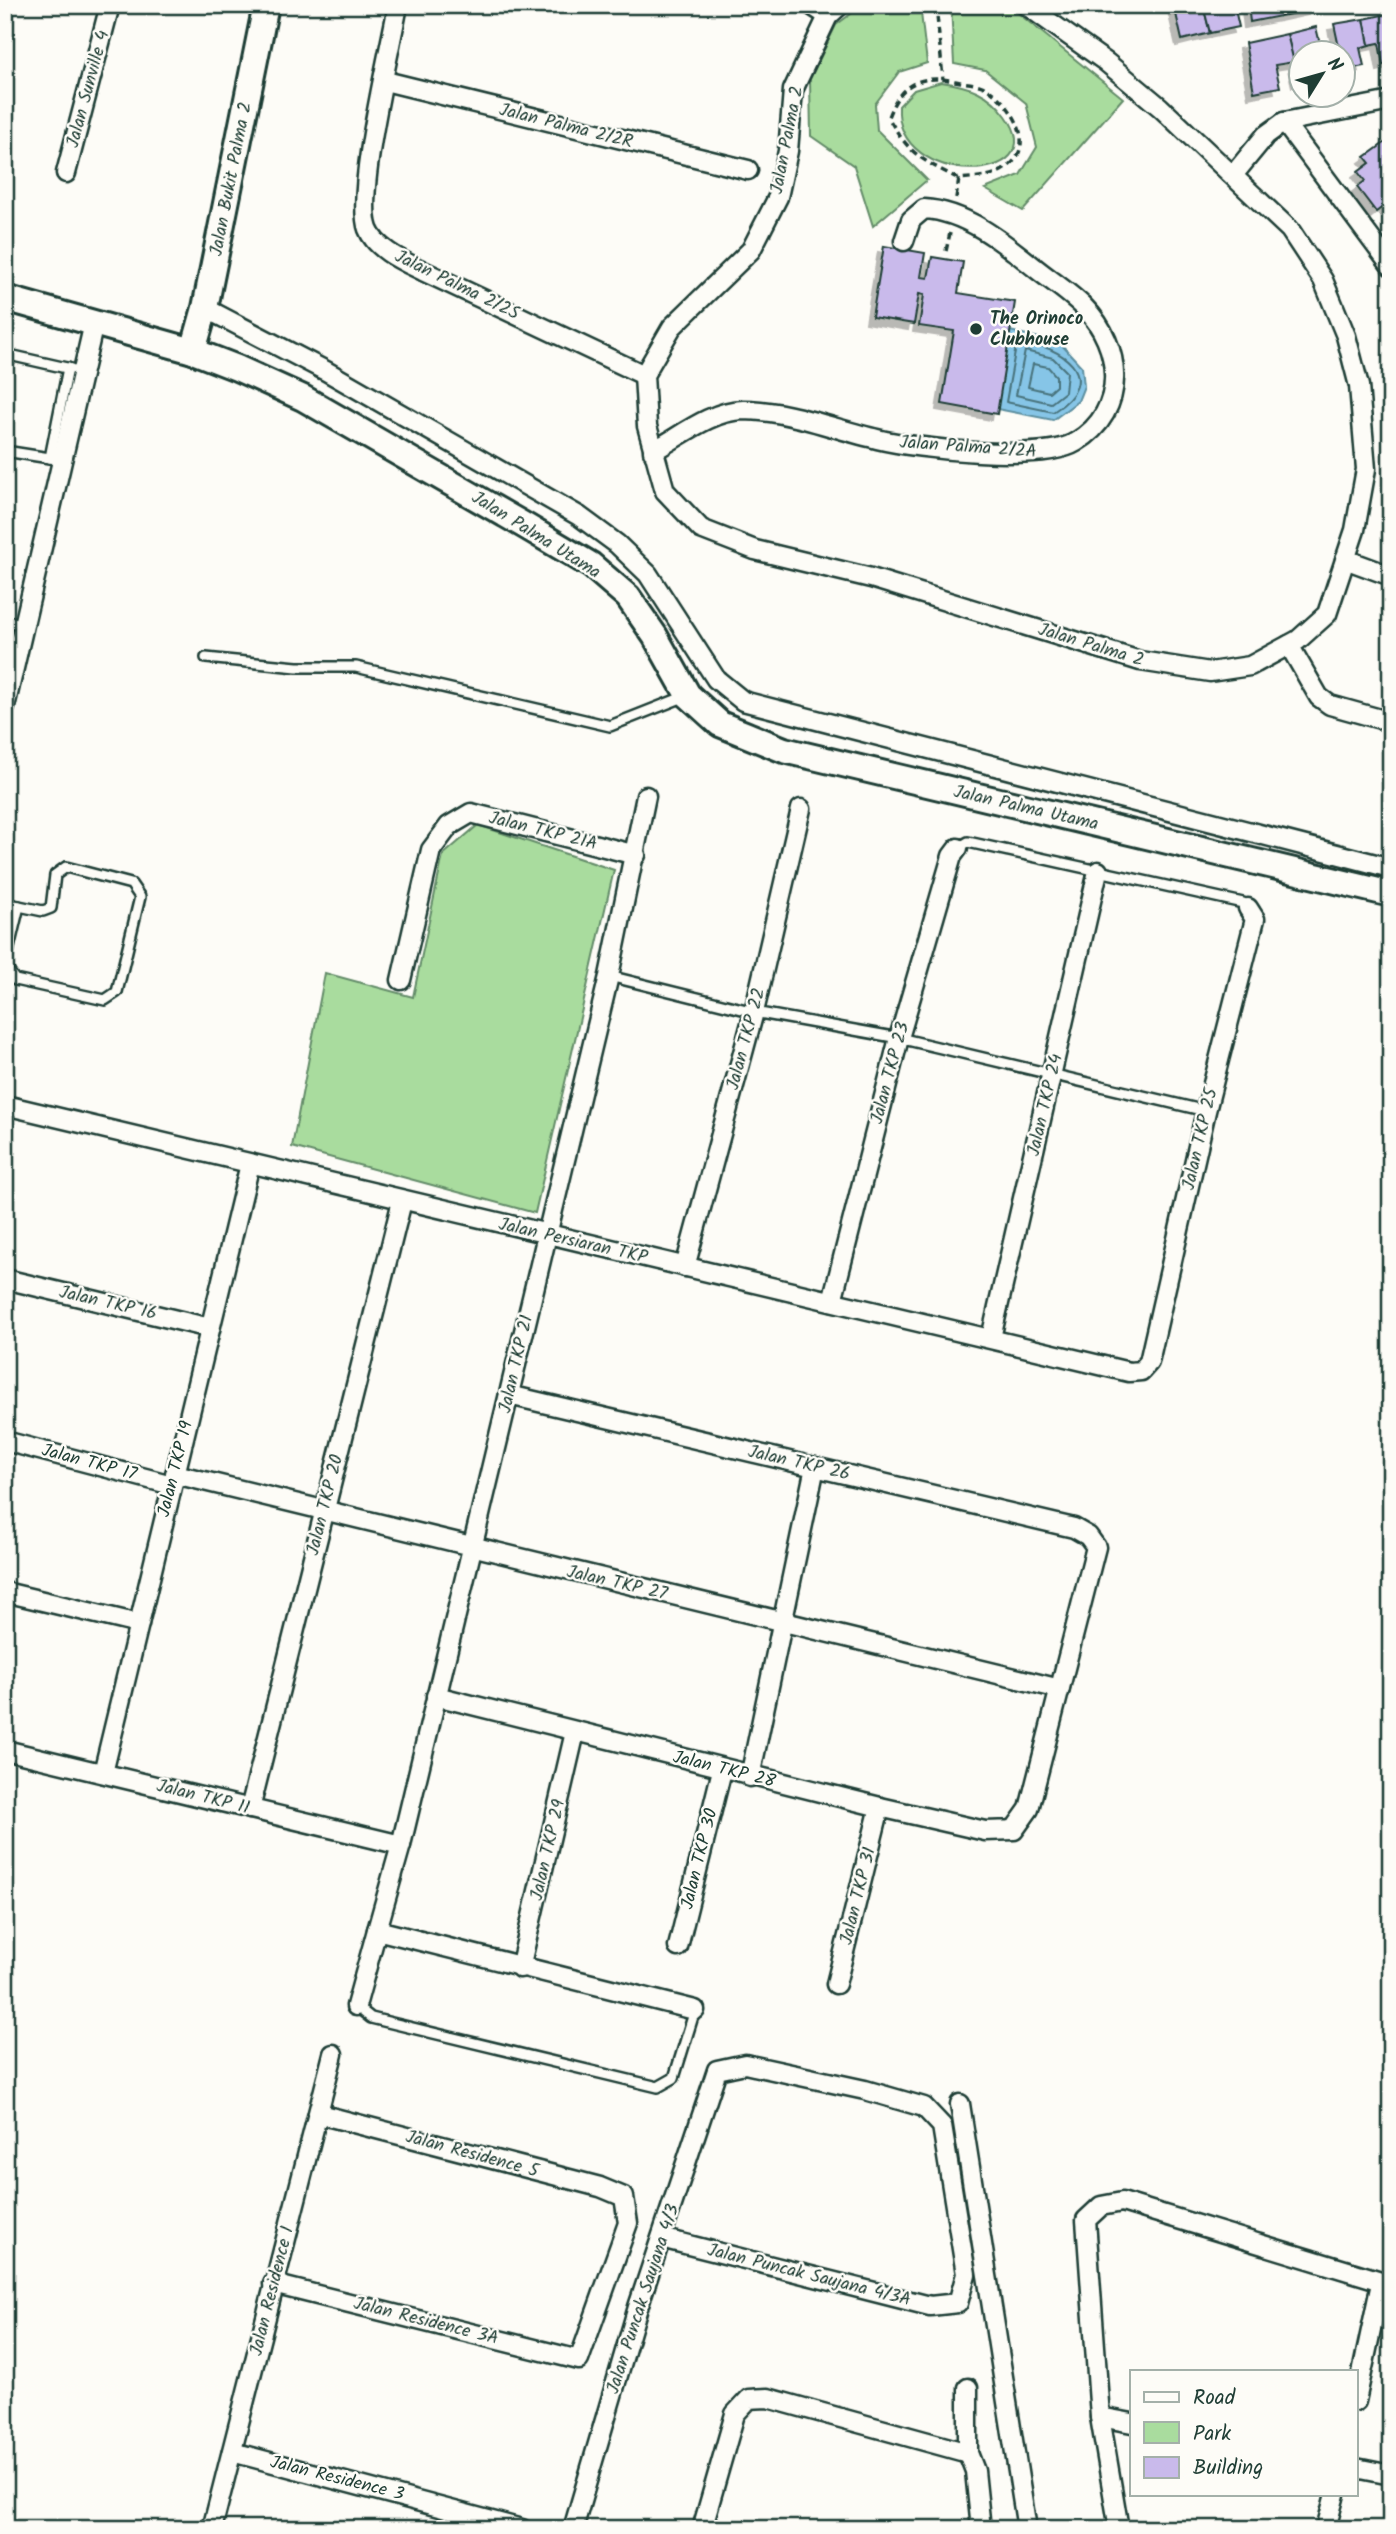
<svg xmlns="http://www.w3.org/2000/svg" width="1396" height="2534" viewBox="0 0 1396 2534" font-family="Kalam,sans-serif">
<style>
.green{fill:#a9dc9e;stroke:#648c69;stroke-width:2}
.water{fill:#86c5e7;stroke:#5d8f9f;stroke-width:2}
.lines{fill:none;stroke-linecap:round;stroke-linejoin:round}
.shore{stroke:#48737c;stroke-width:2}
.building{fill:#c9baeb;stroke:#1f3d34;stroke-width:2;filter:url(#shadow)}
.lane-casing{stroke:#1f3d34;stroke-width:14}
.street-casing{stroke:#1f3d34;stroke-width:23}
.secondary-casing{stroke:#1f3d34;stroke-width:30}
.path{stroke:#1f3d34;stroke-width:3.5;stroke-dasharray:7 5;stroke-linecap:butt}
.lane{stroke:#fdfcf7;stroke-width:9}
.street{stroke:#fdfcf7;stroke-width:18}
.secondary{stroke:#fdfcf7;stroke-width:24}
.poi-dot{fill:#1f3d34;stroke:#fdfcf7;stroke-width:2.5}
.labels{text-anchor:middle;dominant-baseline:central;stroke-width:5;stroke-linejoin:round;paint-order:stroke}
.street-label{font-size:18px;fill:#1f3d34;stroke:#fdfcf7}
.poi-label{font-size:18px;font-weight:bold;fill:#1f3d34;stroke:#fdfcf7;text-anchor:start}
</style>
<defs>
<filter id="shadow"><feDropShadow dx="-6" dy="6" stdDeviation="0" flood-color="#0004"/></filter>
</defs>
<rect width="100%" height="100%" fill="#fdfcf7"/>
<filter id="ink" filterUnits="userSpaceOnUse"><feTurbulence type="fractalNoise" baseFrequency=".0143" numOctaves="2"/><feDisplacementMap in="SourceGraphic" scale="14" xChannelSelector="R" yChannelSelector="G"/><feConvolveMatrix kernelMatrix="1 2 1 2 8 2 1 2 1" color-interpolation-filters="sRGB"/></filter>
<g filter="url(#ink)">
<!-- green -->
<g class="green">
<polygon points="863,5 920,5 927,63 899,72 875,104 877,130 927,180 873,226 854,166 811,136 810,79 836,25"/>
<polygon points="951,5 1008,5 1123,98 1023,211 985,189 1020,175 1037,147 1026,103 985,70 954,64"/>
<path d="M941,82C969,86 989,92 1006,116C1057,186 894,190 899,106L914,90Z"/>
<polygon points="478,825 614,870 535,1213 292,1147 325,973 413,997 443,855"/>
</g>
<!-- water -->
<polygon class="water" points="1010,331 1060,343 1082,367 1084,386 1078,401 1053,420 997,409"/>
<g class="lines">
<!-- shore -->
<g class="shore">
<path d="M1017,341C1061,345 1108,377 1053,412L1006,402Z"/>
<polygon points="1025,351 1053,358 1067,372 1065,392 1051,403 1016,395"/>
<polygon points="1033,364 1048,367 1056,376 1056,386 1049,392 1028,387"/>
</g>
</g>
<!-- building -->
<g class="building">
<polygon points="1174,5 1203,5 1210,33 1182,40"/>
<polygon points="1203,5 1234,5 1239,27 1210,33"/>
<polygon points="1248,5 1284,5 1286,15 1250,22"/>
<polygon points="1284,5 1314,5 1314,9 1286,15"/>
<polygon points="1391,13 1391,63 1383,65 1379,43 1369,45 1364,19"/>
<polygon points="1364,19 1369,45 1360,48 1364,66 1344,70 1344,52 1340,52 1334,24"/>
<polygon points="1316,27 1322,52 1302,52 1302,81 1298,81 1287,34"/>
<polygon points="1287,34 1294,62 1275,65 1280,87 1254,92 1245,43"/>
<polygon points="1390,139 1391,139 1391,215 1384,206 1376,212 1357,187 1365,181 1358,172 1370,163 1365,157"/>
<polygon points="884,246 925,253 921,277 928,278 932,257 963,262 958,293 1015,302 997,414 942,404 954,331 919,326 924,295 919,294 914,324 872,317"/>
</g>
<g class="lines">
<!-- lane casing -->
<g class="lane-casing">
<g id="lane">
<polyline points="5,354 71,369"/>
<polyline points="5,451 56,459"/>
<polyline points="50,458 68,368"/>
<polyline points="5,621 24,624"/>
<polyline points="206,658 297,667 356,667 610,726 686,696"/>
<polyline points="958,848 968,842 1243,903 1248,908"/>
<polyline points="5,903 19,906 5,965"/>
<polyline points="5,967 15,980 105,1000 117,992 140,897 131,884 66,867 55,875 51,908 43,911 19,906"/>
<polyline points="609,976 754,1012 899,1038 1206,1111"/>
<polyline points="356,2006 371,2018 658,2087 674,2078 695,2010"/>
</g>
</g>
<!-- street casing -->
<g class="street-casing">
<g id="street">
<path d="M398,5C390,51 355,193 368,229C376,250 405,262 423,271L644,375"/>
<polyline points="811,5 828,16"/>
<polyline points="840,5 828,16 793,90 788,151 778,197 751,250 672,327 644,375 647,426 665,491 701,529 755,550 871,578 1140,661 1210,672 1250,666 1298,640 1327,614 1355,530 1366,469 1359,386 1346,336 1323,280 1290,230 1160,107 1106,62 1026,5"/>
<polyline points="385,81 748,170"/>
<polyline points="1284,122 1391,266"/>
<polyline points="66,173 110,5"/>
<polyline points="1234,174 1266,135 1284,122 1391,101"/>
<polyline points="205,308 326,371 579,516 617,544 648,574 716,679 743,701 1391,868"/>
<path d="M653,451C681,436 710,411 743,410C788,410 834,429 877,439C917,449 1042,463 1076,442C1128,411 1123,346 1084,307C1069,292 1050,280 1034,267C1003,242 965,211 924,209L911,220L904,241"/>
<polyline points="1345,559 1391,576"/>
<polyline points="1289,645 1319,697 1330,705 1391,722"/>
<polyline points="5,707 94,323"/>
<polyline points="401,980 431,850 449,826 471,813 636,855"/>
<polyline points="5,1105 1129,1372 1141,1371 1149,1362 1206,1111 1255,919 1248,908"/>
<polyline points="685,1267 754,1012 801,809"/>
<polyline points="5,1279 210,1328"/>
<polyline points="832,1301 899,1038 952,856 958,848"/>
<polyline points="991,1338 1098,871"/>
<polyline points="5,1441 172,1485"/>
<polyline points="175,1474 1060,1689"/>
<polyline points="5,1592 139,1624"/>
<polyline points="436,1696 880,1807 985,1831 1014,1830 1029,1809 1096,1547 1088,1536 1074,1528 509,1395"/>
<polyline points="5,1750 401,1845"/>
<polyline points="103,1773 250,1164"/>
<polyline points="750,1777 815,1467"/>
<polyline points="250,1809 402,1201"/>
<polyline points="377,1930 401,1845 609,976 646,796"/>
<polyline points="678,1947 722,1770"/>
<polyline points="520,1968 575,1732"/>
<polyline points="836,1984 880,1807"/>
<polyline points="356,2006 377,1930 695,2010"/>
<polyline points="960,2104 1027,2529"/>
<polyline points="273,2284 579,2360 628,2223 624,2197 600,2187 319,2114"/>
<polyline points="968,2388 968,2453 975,2471 981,2529"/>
<polyline points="1356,2401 1381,2283"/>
<polyline points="1100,2417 1132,2423"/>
<polyline points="232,2452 522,2529"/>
<polyline points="1356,2468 1391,2475"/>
<polyline points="212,2529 333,2054"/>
<polyline points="573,2529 638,2307 717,2070 745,2064 865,2090 924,2107 942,2126 966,2274 958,2303 930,2306 661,2238"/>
<polyline points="702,2529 735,2414 749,2399 768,2398 968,2453"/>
<polyline points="1119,2529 1100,2417 1086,2220 1101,2206 1122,2202 1391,2284"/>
<polyline points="1326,2529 1335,2494"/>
</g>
</g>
<!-- secondary casing -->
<g class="secondary-casing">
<g id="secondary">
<polyline points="5,298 193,351 237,368 303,398 527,527 591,565 628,597 655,636 688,695 720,724 784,750 1391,894"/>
<polyline points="193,351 205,308 266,5"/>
</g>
</g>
<!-- path -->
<g class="path">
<polyline points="936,5 943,79"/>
<path d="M956,198L959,179C975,177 992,178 1006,168C1040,145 1010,100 982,86C975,83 963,83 955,81C920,75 901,82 888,117C910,155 920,159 959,179"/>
<polyline points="946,251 950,233"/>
</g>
<!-- lane -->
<use href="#lane" class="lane"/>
<!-- street -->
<use href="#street" class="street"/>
<!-- secondary -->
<use href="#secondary" class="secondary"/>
</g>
</g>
<!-- markers -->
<circle class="poi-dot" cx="976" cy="329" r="7"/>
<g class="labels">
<!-- street labels -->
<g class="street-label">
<text transform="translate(88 89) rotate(-75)">Jalan Sunville 4</text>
<text transform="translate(566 126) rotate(14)">Jalan Palma 2/2R</text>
<text transform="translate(787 140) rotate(-79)">Jalan Palma 2</text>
<text transform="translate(231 179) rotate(-79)">Jalan Bukit Palma 2</text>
<text transform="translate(457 285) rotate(26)">Jalan Palma 2/2S</text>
<text transform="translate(968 447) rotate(4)">Jalan Palma 2/2A</text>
<text transform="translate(536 535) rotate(32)">Jalan Palma Utama</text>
<text transform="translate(1091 645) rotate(17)">Jalan Palma 2</text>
<text transform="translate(1026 808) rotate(13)">Jalan Palma Utama</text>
<text transform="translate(543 831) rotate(14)">Jalan TKP 21A</text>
<text transform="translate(746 1039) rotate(-75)">Jalan TKP 22</text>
<text transform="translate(890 1073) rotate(-75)">Jalan TKP 23</text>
<text transform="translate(1045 1105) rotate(-77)">Jalan TKP 24</text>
<text transform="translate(1200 1139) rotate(-77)">Jalan TKP 25</text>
<text transform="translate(573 1241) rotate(13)">Jalan Persiaran TKP</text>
<text transform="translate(108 1303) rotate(13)">Jalan TKP 16</text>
<text transform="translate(516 1364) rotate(-77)">Jalan TKP 21</text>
<text transform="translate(89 1463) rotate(15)">Jalan TKP 17</text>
<text transform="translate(799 1463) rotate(13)">Jalan TKP 26</text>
<text transform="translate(176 1469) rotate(-76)">Jalan TKP 19</text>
<text transform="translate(325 1505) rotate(-76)">Jalan TKP 20</text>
<text transform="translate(617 1583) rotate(13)">Jalan TKP 27</text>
<text transform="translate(724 1770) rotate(14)">Jalan TKP 28</text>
<text transform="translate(203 1797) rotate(14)">Jalan TKP 11</text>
<text transform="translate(548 1850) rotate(-77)">Jalan TKP 29</text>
<text transform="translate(700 1859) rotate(-76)">Jalan TKP 30</text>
<text transform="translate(858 1896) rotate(-76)">Jalan TKP 31</text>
<text transform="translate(472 2154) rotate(15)">Jalan Residence 5</text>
<text transform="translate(809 2275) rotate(14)">Jalan Puncak Saujana 4/3A</text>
<text transform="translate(272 2291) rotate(-76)">Jalan Residence 1</text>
<text transform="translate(643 2299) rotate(-72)">Jalan Puncak Saujana 4/3</text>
<text transform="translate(426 2321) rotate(14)">Jalan Residence 3A</text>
<text transform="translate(337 2479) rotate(14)">Jalan Residence 3</text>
</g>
<!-- poi labels -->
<g class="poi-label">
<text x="990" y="319">The Orinoco<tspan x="990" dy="21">Clubhouse</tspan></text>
</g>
</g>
<!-- margin -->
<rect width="1396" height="2534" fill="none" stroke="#fdfcf7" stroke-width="28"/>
<rect x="14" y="14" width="1368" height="2506" fill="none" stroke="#1f3d34" stroke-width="2.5" filter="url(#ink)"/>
<!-- legend -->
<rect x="1130" y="2370" width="228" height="126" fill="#fdfcf7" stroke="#a4b0a9" stroke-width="2"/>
<rect x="1144" y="2392" width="35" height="10" fill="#fdfcf7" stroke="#a4b0a9" stroke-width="2"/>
<text x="1193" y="2404" font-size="21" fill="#1f3d34">Road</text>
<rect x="1144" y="2422" width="35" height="21" fill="#a9dc9e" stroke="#a4b0a9" stroke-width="2"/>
<text x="1193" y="2440" font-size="21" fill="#1f3d34">Park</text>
<rect x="1144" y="2457" width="35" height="21" fill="#c9baeb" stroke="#a4b0a9" stroke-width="2"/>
<text x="1193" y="2474" font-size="21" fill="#1f3d34">Building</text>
<!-- north arrow -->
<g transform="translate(1322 74) rotate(53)"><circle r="33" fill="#fdfcf7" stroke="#a4b0a9" stroke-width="2"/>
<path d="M0-5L12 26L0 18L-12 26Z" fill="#1f3d34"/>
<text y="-10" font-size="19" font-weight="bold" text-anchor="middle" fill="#1f3d34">N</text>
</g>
</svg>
